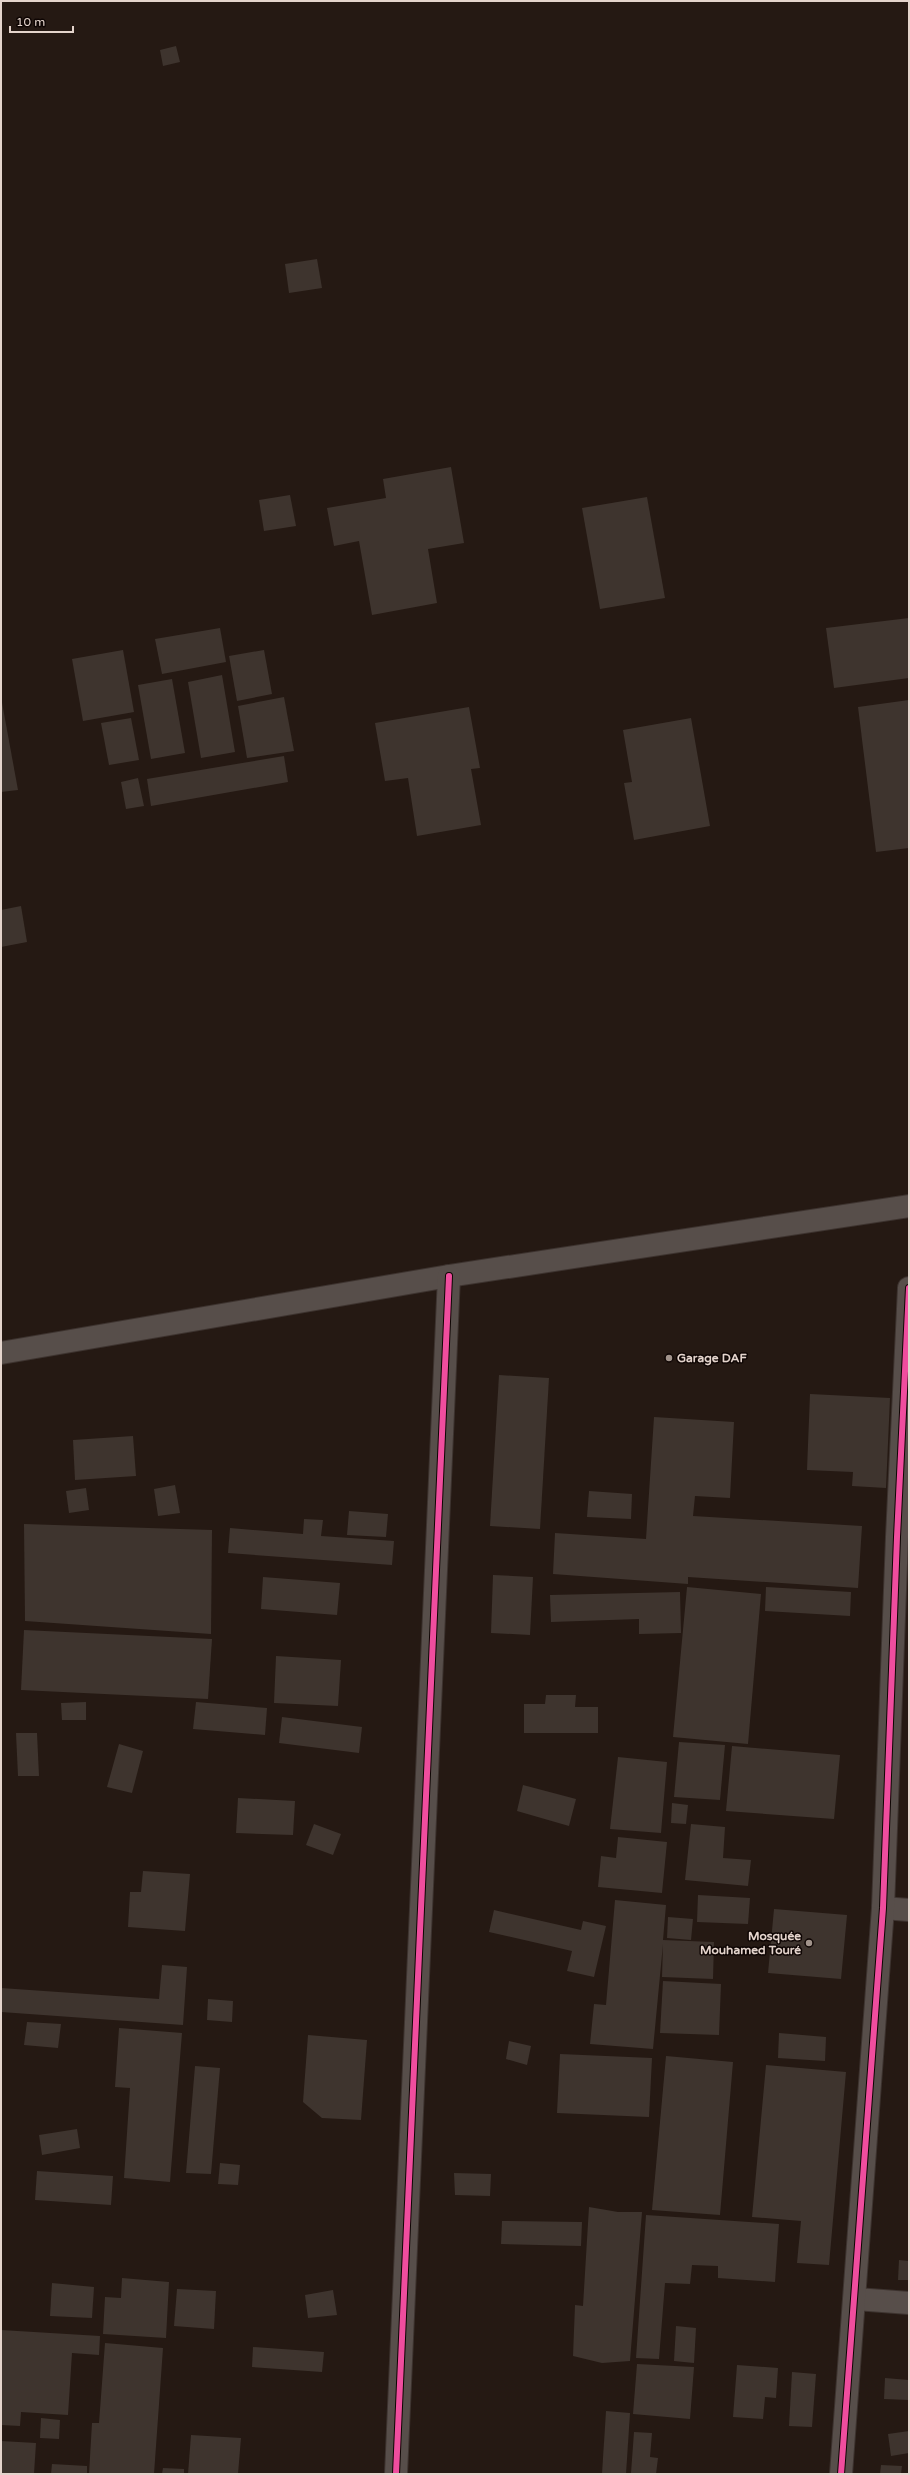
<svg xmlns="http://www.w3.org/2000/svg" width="910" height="2475" viewBox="0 0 910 2475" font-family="'Varela Round',sans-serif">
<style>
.building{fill:#3e342e}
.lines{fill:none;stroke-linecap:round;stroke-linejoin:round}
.minor-casing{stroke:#3d332f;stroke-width:24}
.minor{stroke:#574e4a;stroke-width:22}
.cycleway-casing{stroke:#0e0503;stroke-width:8}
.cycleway{stroke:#ef4d9e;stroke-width:6}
.poi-dot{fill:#a1938b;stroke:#0e0503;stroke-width:1.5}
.labels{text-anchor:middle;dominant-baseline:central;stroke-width:3;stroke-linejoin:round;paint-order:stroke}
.poi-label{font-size:12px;font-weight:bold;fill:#e4d4cc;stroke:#0e0503;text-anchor:start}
</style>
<rect width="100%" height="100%" fill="#251913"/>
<!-- building -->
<g class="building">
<polygon points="176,46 180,62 163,66 160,50"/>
<polygon points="317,259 322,288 289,293 285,264"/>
<polygon points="451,467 464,543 428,549 437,603 372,615 359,541 334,546 327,508 386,498 383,479"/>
<polygon points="290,495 296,526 264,531 259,500"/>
<polygon points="647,497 665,598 600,609 582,508"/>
<polygon points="909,618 909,678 834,688 826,628"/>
<polygon points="220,628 226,662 162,674 155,639"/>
<polygon points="123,650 134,712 83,721 72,659"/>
<polygon points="264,650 272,694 237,701 229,656"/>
<polygon points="222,675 235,752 201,758 188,682"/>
<polygon points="172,679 185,753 151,759 138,685"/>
<polygon points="1,697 18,790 1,792"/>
<polygon points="284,697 294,751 247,758 238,706"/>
<polygon points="909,700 909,848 876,852 858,707"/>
<polygon points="469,707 480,768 471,769 481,825 417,836 408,778 385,781 375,723"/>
<polygon points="131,718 139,760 109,765 101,723"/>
<polygon points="691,718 710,826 634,840 624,783 632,782 623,730"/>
<polygon points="284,756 288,782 151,806 147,779"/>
<polygon points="138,778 144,806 126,809 121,782"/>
<polygon points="21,906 27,942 1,947 1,910"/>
<polygon points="499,1375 549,1378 540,1529 490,1526"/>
<polygon points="810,1394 890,1398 886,1488 852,1486 853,1472 807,1470"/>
<polygon points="654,1417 734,1422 730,1498 695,1496 693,1516 862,1526 858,1588 688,1577 688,1584 553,1574 555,1533 646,1539"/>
<polygon points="133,1436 136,1476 75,1480 73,1440"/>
<polygon points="175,1485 180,1513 158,1516 154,1489"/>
<polygon points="86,1488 89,1510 69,1513 66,1491"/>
<polygon points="589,1491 632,1494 631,1519 587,1517"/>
<polygon points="349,1511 388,1514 386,1537 347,1535"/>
<polygon points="304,1519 323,1520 321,1536 394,1541 392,1565 228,1553 230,1528 303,1534"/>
<polygon points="24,1524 212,1530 211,1634 25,1621"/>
<polygon points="493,1575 533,1577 530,1635 491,1633"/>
<polygon points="263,1577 340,1583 337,1615 261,1609"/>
<polygon points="687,1587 761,1594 748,1744 673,1737"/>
<polygon points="766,1587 851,1592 850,1616 765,1611"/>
<polygon points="680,1592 681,1633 639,1634 639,1619 551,1622 550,1595"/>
<polygon points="24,1630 212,1639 208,1699 21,1690"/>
<polygon points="276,1656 341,1660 338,1706 274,1703"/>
<polygon points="546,1695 576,1695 575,1707 598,1707 598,1733 524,1733 524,1704 545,1704"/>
<polygon points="86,1702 86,1720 62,1720 61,1703"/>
<polygon points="196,1702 267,1708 265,1735 193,1729"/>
<polygon points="282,1717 362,1727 359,1753 279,1743"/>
<polygon points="16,1733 37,1733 39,1776 18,1776"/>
<polygon points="679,1742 725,1745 720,1800 674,1797"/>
<polygon points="119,1744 143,1751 132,1793 107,1787"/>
<polygon points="732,1746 840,1755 834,1819 726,1811"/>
<polygon points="618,1757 667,1762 661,1833 610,1829"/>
<polygon points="523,1785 576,1799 569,1826 517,1811"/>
<polygon points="238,1798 295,1801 293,1835 236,1833"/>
<polygon points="672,1803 688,1805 686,1824 671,1823"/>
<polygon points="314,1824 341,1834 333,1855 306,1845"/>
<polygon points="691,1824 725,1827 723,1858 751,1860 748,1886 685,1880"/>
<polygon points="618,1837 667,1842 662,1893 598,1887 601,1856 616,1858"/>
<polygon points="143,1871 190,1874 185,1931 128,1927 130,1892 141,1892"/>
<polygon points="698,1895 750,1898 748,1924 697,1922"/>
<polygon points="615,1900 666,1905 663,1940 714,1942 713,1979 662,1977 663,1944 653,2049 590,2044 594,2004 606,2005"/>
<polygon points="774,1909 847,1915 841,1979 768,1973"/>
<polygon points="494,1910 581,1930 583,1921 606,1926 594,1977 567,1971 572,1951 489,1932"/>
<polygon points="668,1917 693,1919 691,1940 667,1938"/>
<polygon points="162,1965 187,1967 183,2025 1,2012 1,1988 159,1999"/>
<polygon points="663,1981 721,1984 719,2035 660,2033"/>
<polygon points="208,1999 233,2001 232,2022 207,2020"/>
<polygon points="27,2022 61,2024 58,2048 24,2045"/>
<polygon points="119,2028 182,2033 170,2182 124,2178 130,2088 115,2087"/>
<polygon points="779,2033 826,2037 825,2061 778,2058"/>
<polygon points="308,2035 367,2040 361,2120 322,2118 303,2102"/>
<polygon points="509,2041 531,2046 527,2065 506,2059"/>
<polygon points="560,2054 652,2058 649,2117 557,2113"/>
<polygon points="666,2056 733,2062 720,2215 652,2210"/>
<polygon points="766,2065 846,2072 829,2265 797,2263 801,2221 752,2217"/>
<polygon points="195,2066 220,2068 211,2174 186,2173"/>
<polygon points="77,2129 80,2148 42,2155 39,2135"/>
<polygon points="220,2163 240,2165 238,2185 218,2184"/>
<polygon points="37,2171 113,2176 111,2205 35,2200"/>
<polygon points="454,2173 491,2174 490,2196 455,2195"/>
<polygon points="589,2207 618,2212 642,2212 630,2361 602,2363 573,2356 575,2305 583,2306"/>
<polygon points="646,2215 779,2224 775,2282 718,2278 718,2266 692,2265 690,2284 665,2283 659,2359 636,2358"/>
<polygon points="502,2221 582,2222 581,2246 501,2244"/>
<polygon points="899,2260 909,2261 909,2280 898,2280"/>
<polygon points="122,2278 169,2282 166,2338 103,2334 105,2297 121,2298"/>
<polygon points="52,2283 94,2287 92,2318 50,2316"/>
<polygon points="177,2289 216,2291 214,2329 174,2326"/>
<polygon points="333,2290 337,2315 308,2318 305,2295"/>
<polygon points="676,2326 696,2328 694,2363 674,2361"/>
<polygon points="1,2330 100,2336 99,2355 72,2353 68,2415 21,2412 20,2426 1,2425"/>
<polygon points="105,2343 163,2348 154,2474 89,2474 92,2423 99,2423"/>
<polygon points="253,2347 324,2352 322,2372 252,2367"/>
<polygon points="637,2364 694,2367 690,2419 633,2414"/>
<polygon points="737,2365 778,2368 776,2398 765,2397 763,2419 733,2417"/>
<polygon points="792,2372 816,2374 812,2427 789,2426"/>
<polygon points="885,2378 909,2380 909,2400 884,2399"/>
<polygon points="606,2411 630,2413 626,2474 602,2474"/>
<polygon points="41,2418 60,2420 59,2439 40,2438"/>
<polygon points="909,2431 909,2453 891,2456 888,2434"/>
<polygon points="634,2432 652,2433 650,2457 658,2458 656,2474 631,2473"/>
<polygon points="191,2435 241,2438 238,2474 188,2474"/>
<polygon points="1,2441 36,2443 34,2474 1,2474"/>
<polygon points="52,2464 87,2466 87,2474 51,2474"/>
<polygon points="881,2465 902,2466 901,2474 880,2474"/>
<polygon points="163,2468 184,2469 184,2474 162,2474"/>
</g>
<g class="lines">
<!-- minor casing -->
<g class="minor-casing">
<g id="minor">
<polyline points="1,1353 449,1276 909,1206"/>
<polyline points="883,1908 909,1910"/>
<polyline points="856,2299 909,2303"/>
<polyline points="396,2474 449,1276"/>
<polyline points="841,2474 883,1908 897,1537 909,1288"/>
</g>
</g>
<!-- minor -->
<use href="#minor" class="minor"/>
<!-- cycleway casing -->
<g class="cycleway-casing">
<g id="cycleway">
<polyline points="396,2474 449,1276"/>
<polyline points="841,2474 883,1908 897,1537 909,1288"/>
</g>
</g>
<!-- cycleway -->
<use href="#cycleway" class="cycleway"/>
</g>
<!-- markers -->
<g class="poi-dot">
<circle cx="669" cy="1358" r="4"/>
<circle cx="809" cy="1943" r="4"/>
</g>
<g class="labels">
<!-- poi labels -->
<g class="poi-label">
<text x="677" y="1358">Garage DAF</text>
<text x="801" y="1936" text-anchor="end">Mosquée<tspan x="801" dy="14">Mouhamed Touré</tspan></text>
</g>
</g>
<!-- border -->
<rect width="910" height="2475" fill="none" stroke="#e4d4cc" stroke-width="4"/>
<!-- scale -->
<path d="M10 26v6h63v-6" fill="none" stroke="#e4d4cc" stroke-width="2"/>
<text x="16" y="26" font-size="12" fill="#e4d4cc" stroke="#0e0503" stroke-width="3" paint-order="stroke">10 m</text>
</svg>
